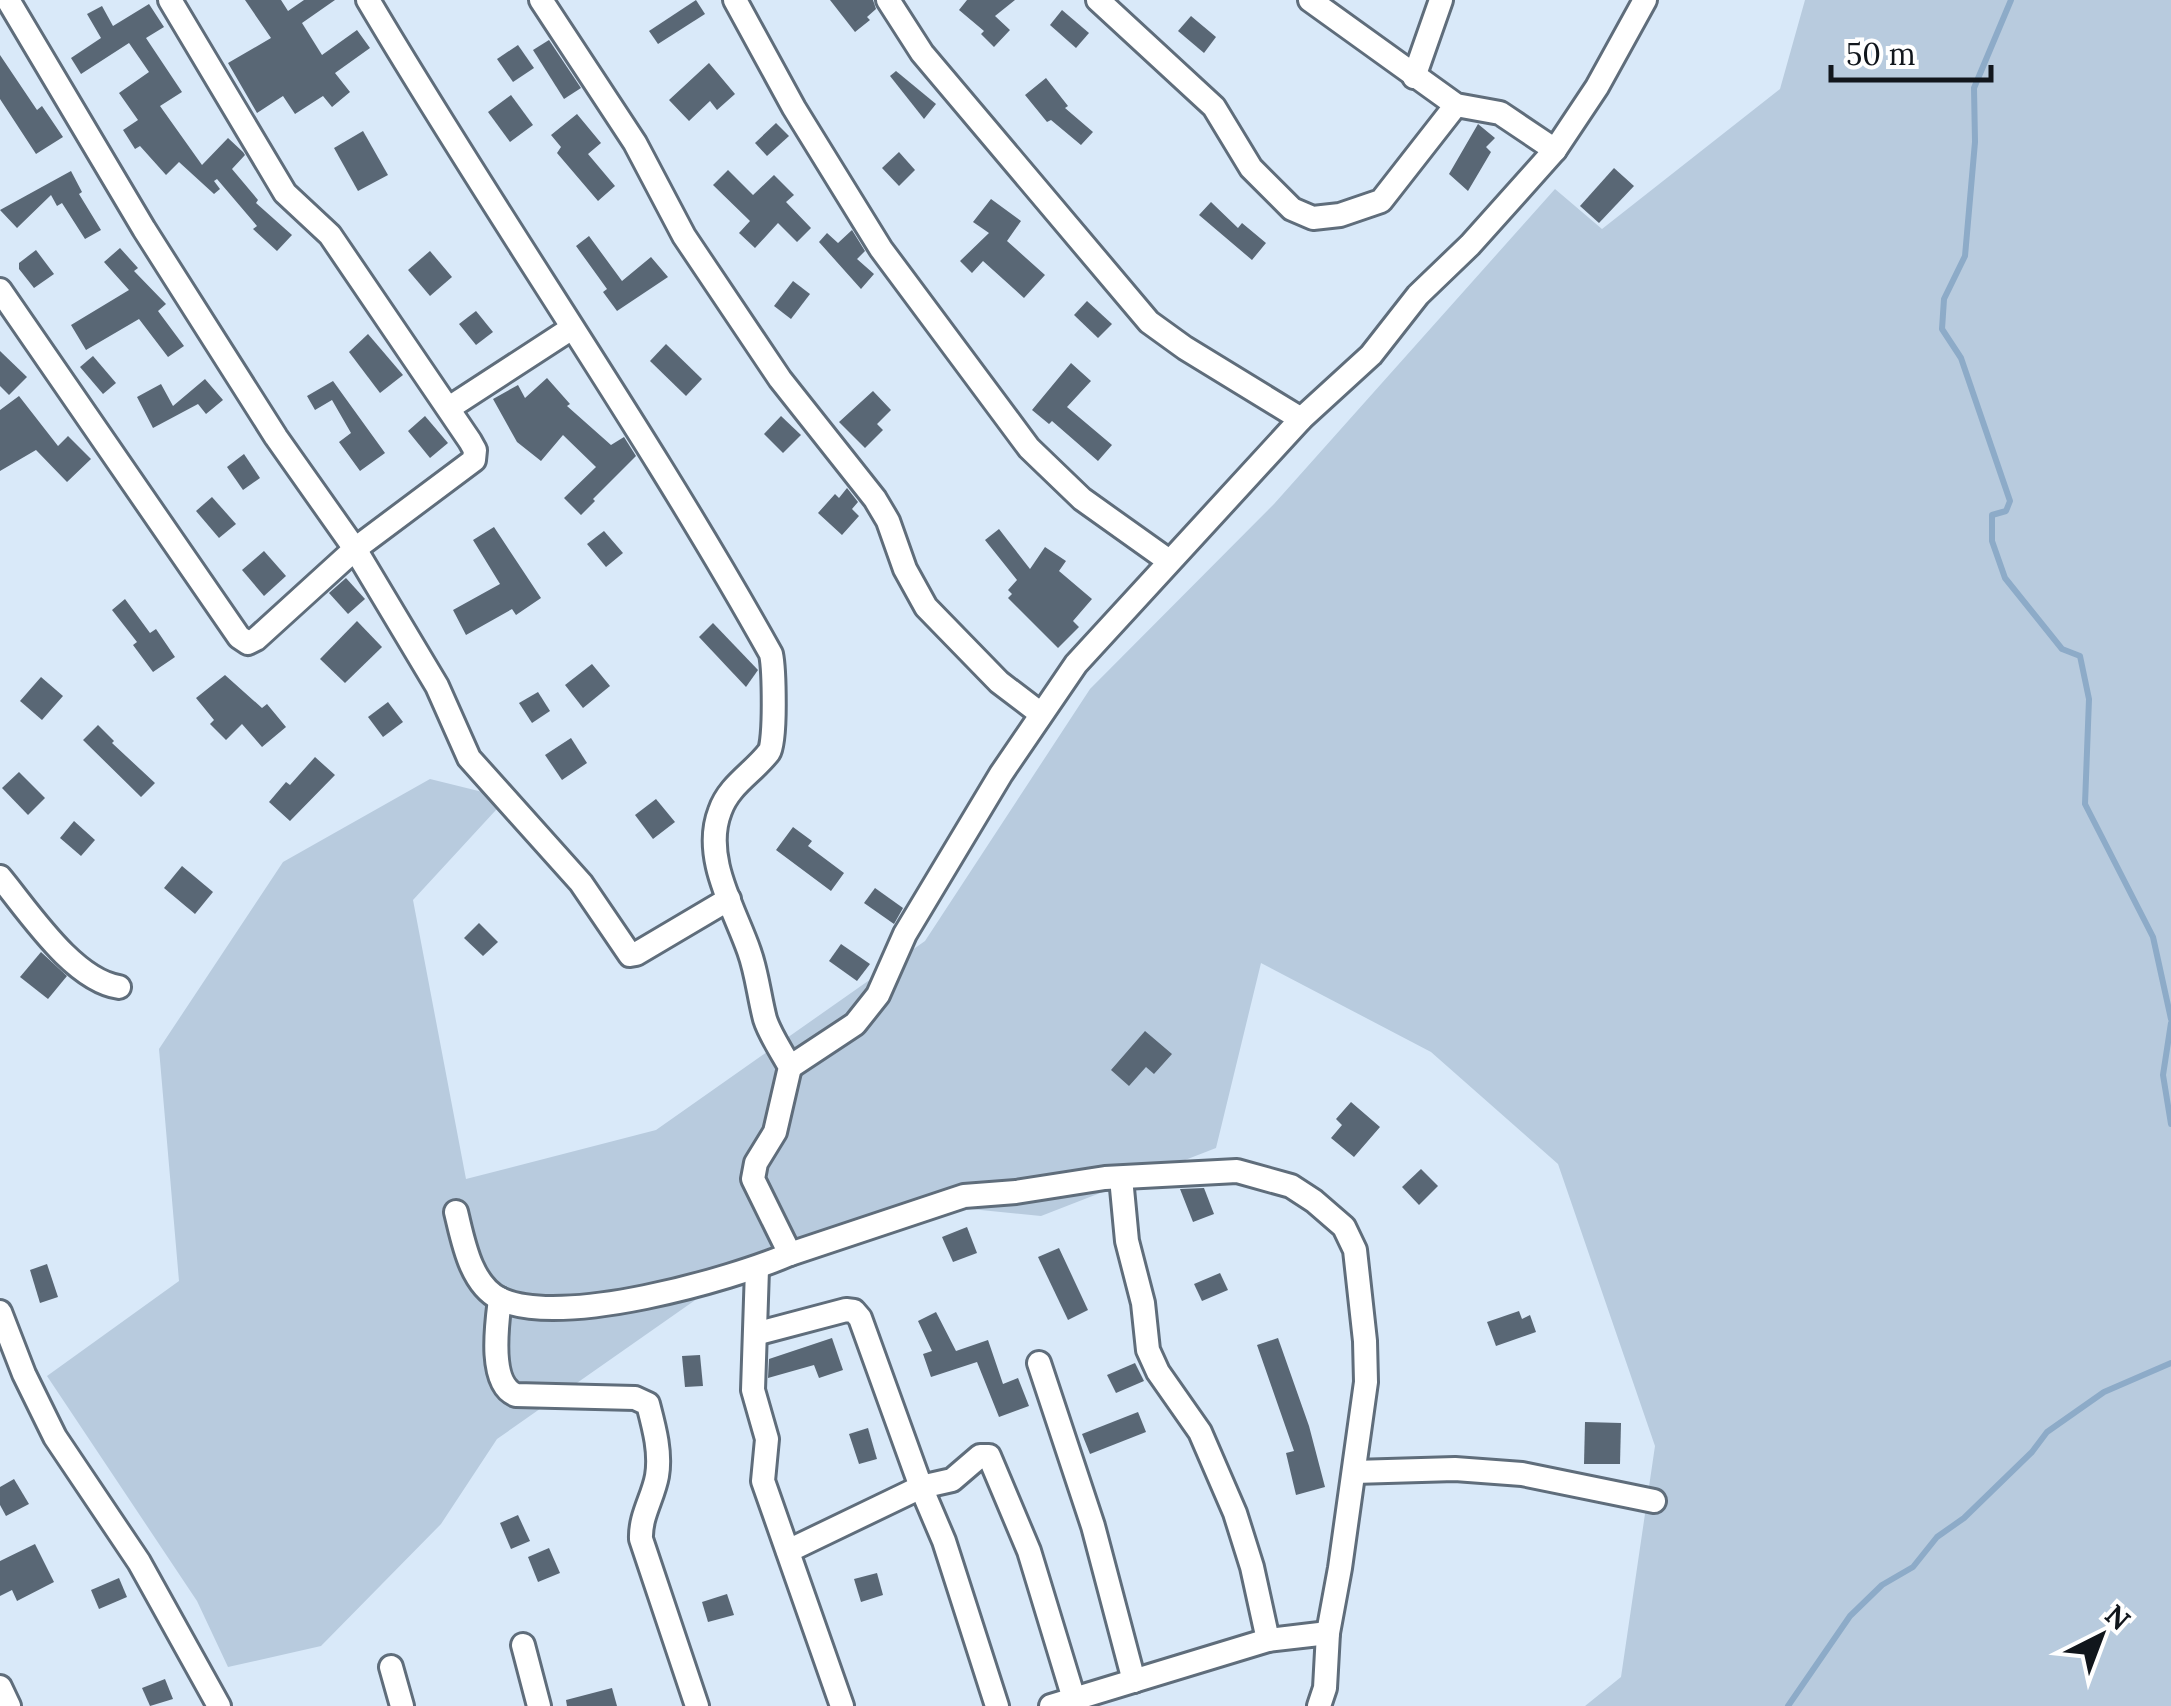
<svg xmlns="http://www.w3.org/2000/svg" width="2171" height="1706" viewBox="0 0 2171 1706" font-family="Lora,serif">
<style>
.green{fill:#b8cbde}
.lines{fill:none;stroke-linecap:round;stroke-linejoin:round}
.stream{stroke:#8dabc8;stroke-width:6}
.building{fill:#596775}
.street-casing{stroke:#5f6d7b;stroke-width:28}
.street{stroke:#fff;stroke-width:22}
</style>
<rect width="100%" height="100%" fill="#d9e9f9"/>
<!-- green -->
<polygon class="green" points="1805,0 2171,0 2171,1706 1585,1706 1621,1677 1655,1446 1558,1164 1431,1052 1261,963 1216,1148 1041,1216 911,1203 761,1254 497,1439 441,1524 321,1646 228,1667 197,1601 47,1376 179,1281 159,1049 283,862 430,779 507,798 413,900 466,1179 656,1130 925,941 1090,689 1274,504 1555,189 1602,229 1780,89"/>
<g class="lines">
<!-- stream -->
<g class="stream">
<polyline points="2011,0 1974,88 1975,142 1965,256 1944,299 1942,329 1961,358 2010,501 2006,511 1992,515 1992,541 2005,578 2062,649 2080,656 2089,699 2085,804 2153,937 2171,1019"/>
<polyline points="2171,1023 2163,1075 2171,1124"/>
<polyline points="1788,1706 1850,1616 1882,1585 1913,1567 1937,1537 1964,1518 2032,1452 2047,1432 2104,1392 2171,1363"/>
</g>
</g>
<!-- building -->
<g class="building">
<polygon points="245,0 281,0 288,11 304,0 335,0 302,23 322,55 357,30 370,48 335,73 350,92 332,107 323,96 295,114 283,96 257,113 228,63 271,38"/>
<polygon points="696,0 705,14 658,44 649,31"/>
<polygon points="830,0 873,0 876,9 867,17 870,20 855,32"/>
<polygon points="967,0 1015,0 995,16 1010,30 994,47 981,34 984,31 959,10"/>
<polygon points="149,4 164,27 146,38 182,92 160,106 202,165 228,138 243,152 245,155 232,169 258,200 256,203 292,235 277,251 253,229 257,226 217,179 214,181 220,189 214,194 179,162 166,175 140,146 135,149 123,130 138,120 119,93 149,72 129,43 81,74 71,58 101,38 87,14 102,6 113,26"/>
<polygon points="1062,10 1089,33 1076,48 1050,25"/>
<polygon points="1191,16 1216,37 1204,53 1178,31"/>
<polygon points="549,40 581,88 564,99 533,50"/>
<polygon points="518,45 534,68 513,82 497,59"/>
<polygon points="0,55 37,110 42,106 63,137 36,154 0,99"/>
<polygon points="709,63 735,94 717,110 710,101 689,121 669,100"/>
<polygon points="896,71 936,104 924,119 890,76"/>
<polygon points="1046,78 1068,106 1065,108 1093,132 1081,145 1051,120 1047,122 1025,95"/>
<polygon points="511,95 533,125 510,142 488,112"/>
<polygon points="577,114 601,143 588,154 615,186 598,201 557,153 561,147 551,135"/>
<polygon points="776,123 789,136 767,156 755,143"/>
<polygon points="1478,124 1495,138 1486,147 1491,152 1468,191 1449,174"/>
<polygon points="363,131 388,175 358,191 334,148"/>
<polygon points="899,152 915,170 899,186 882,168"/>
<polygon points="1614,168 1634,186 1599,223 1580,206"/>
<polygon points="728,170 753,195 774,175 794,195 786,202 811,228 797,242 778,223 755,248 739,233 750,221 713,185"/>
<polygon points="71,171 82,192 79,194 101,230 85,239 62,203 57,206 51,195 17,228 0,210"/>
<polygon points="991,199 1021,221 1007,241 1045,275 1024,298 983,261 972,273 960,261 989,233 973,222"/>
<polygon points="1211,202 1238,228 1242,223 1266,243 1252,260 1199,215"/>
<polygon points="852,230 865,251 857,259 874,274 861,289 819,242 827,233 838,243"/>
<polygon points="589,236 622,281 651,257 668,277 617,311 603,292 607,289 576,246"/>
<polygon points="120,248 138,268 134,271 166,304 158,311 184,346 168,357 139,319 86,350 71,325 129,290 104,262"/>
<polygon points="36,250 54,274 34,288 19,269 19,263"/>
<polygon points="430,251 452,277 430,296 408,270"/>
<polygon points="793,281 810,294 791,319 774,306"/>
<polygon points="1087,301 1112,324 1098,338 1074,315"/>
<polygon points="476,311 493,332 476,345 459,324"/>
<polygon points="368,334 403,375 380,393 349,352"/>
<polygon points="666,344 702,379 686,396 650,361"/>
<polygon points="0,351 27,377 9,395 0,386"/>
<polygon points="93,356 116,383 103,394 80,367"/>
<polygon points="1071,363 1091,381 1067,407 1112,445 1098,461 1052,421 1049,424 1032,410"/>
<polygon points="547,378 570,404 567,406 611,445 624,437 636,456 593,499 595,501 581,515 564,498 596,467 563,435 541,461 517,442 493,399 518,385 525,398"/>
<polygon points="205,379 223,400 206,414 198,404 153,428 137,397 161,384 173,406"/>
<polygon points="333,381 385,453 360,471 339,442 351,433 332,400 315,410 307,396"/>
<polygon points="873,391 891,410 877,424 883,430 865,448 839,422"/>
<polygon points="19,396 58,446 68,436 91,459 67,482 36,450 0,471 0,410"/>
<polygon points="425,416 448,443 430,458 408,431"/>
<polygon points="781,416 801,435 783,453 764,434"/>
<polygon points="244,454 260,478 243,490 227,467"/>
<polygon points="847,488 858,502 852,509 859,516 842,535 818,513 835,494 839,498"/>
<polygon points="212,497 236,524 219,538 196,511"/>
<polygon points="494,527 541,598 516,615 512,609 466,635 453,610 500,584 473,540"/>
<polygon points="999,529 1030,569 1045,547 1066,561 1059,571 1092,599 1073,621 1079,627 1058,648 1008,598 1012,594 1008,590 1017,580 985,540"/>
<polygon points="604,531 623,553 606,567 587,544"/>
<polygon points="264,551 286,576 264,596 242,570"/>
<polygon points="346,578 365,599 348,614 329,593"/>
<polygon points="125,599 150,633 156,629 175,657 153,672 133,645 137,642 112,610"/>
<polygon points="357,621 382,647 345,683 320,659"/>
<polygon points="713,623 758,670 746,687 699,637"/>
<polygon points="592,664 610,686 583,708 565,685"/>
<polygon points="225,675 262,708 267,704 286,727 262,747 242,724 226,740 210,724 214,720 196,698"/>
<polygon points="41,677 63,696 42,720 20,701"/>
<polygon points="538,692 550,711 532,723 519,703"/>
<polygon points="388,702 403,722 383,737 368,717"/>
<polygon points="98,725 114,741 112,743 155,783 141,797 83,740"/>
<polygon points="571,738 587,763 562,780 545,755"/>
<polygon points="315,757 335,775 290,821 269,802 286,782 290,785"/>
<polygon points="19,772 45,798 28,815 2,788"/>
<polygon points="656,799 675,822 653,839 635,815"/>
<polygon points="74,821 95,840 81,856 60,838"/>
<polygon points="793,827 812,841 808,846 844,873 831,891 776,850"/>
<polygon points="182,866 213,892 195,914 164,888"/>
<polygon points="875,888 903,908 894,924 864,903"/>
<polygon points="479,923 498,942 483,956 464,938"/>
<polygon points="841,944 870,964 857,981 829,961"/>
<polygon points="41,952 67,976 48,999 20,977"/>
<polygon points="1145,1031 1172,1054 1154,1074 1146,1067 1129,1086 1111,1070"/>
<polygon points="1351,1102 1380,1127 1354,1157 1331,1138 1342,1125 1336,1119"/>
<polygon points="1421,1169 1438,1186 1419,1205 1402,1187"/>
<polygon points="1204,1188 1214,1214 1193,1222 1180,1189"/>
<polygon points="967,1227 977,1253 953,1262 942,1237"/>
<polygon points="1059,1248 1088,1310 1068,1320 1038,1257"/>
<polygon points="47,1264 58,1297 40,1303 30,1270"/>
<polygon points="1220,1273 1228,1290 1202,1301 1194,1284"/>
<polygon points="1519,1311 1522,1319 1530,1315 1536,1332 1496,1346 1487,1322"/>
<polygon points="936,1312 956,1351 988,1340 1003,1384 1018,1378 1029,1406 999,1417 977,1362 931,1377 923,1354 932,1351 918,1321"/>
<polygon points="832,1338 843,1370 819,1378 814,1365 768,1378 769,1359"/>
<polygon points="1278,1338 1309,1426 1325,1487 1296,1495 1286,1453 1294,1451 1257,1345"/>
<polygon points="700,1355 703,1386 685,1387 682,1356"/>
<polygon points="1135,1363 1144,1381 1116,1393 1107,1375"/>
<polygon points="1138,1412 1146,1432 1090,1454 1082,1434"/>
<polygon points="1585,1422 1621,1423 1620,1464 1584,1464"/>
<polygon points="868,1428 877,1459 859,1464 849,1434"/>
<polygon points="14,1479 29,1504 6,1516 0,1505 0,1487"/>
<polygon points="518,1515 530,1541 511,1549 500,1523"/>
<polygon points="35,1544 54,1582 17,1601 12,1590 0,1596 0,1561"/>
<polygon points="549,1548 560,1573 538,1582 528,1557"/>
<polygon points="877,1573 883,1595 861,1602 854,1579"/>
<polygon points="119,1578 127,1597 99,1609 91,1590"/>
<polygon points="727,1594 734,1615 708,1622 702,1602"/>
<polygon points="165,1679 173,1699 150,1706 142,1688"/>
<polygon points="612,1688 617,1706 567,1706 566,1700"/>
</g>
<g class="lines">
<!-- street casing -->
<g class="street-casing">
<g id="street">
<polyline points="8,0 144,229 276,437 355,549 437,686 469,758 581,883 630,955 636,954 729,899"/>
<path d="M368,0C498,220 646,430 771,654C774,668 776,742 769,752C753,773 729,785 720,811C702,857 734,908 749,951C757,973 759,996 765,1019C770,1035 782,1052 790,1067L775,1132L756,1163L753,1179L790,1254L964,1196L1016,1192L1105,1178L1237,1171L1291,1186L1314,1201L1344,1227L1355,1250L1365,1341L1366,1382L1340,1568L1328,1633L1325,1688L1319,1706"/>
<polyline points="541,0 635,143 684,236 780,379 875,499 888,521 905,569 926,607 999,682 1041,714"/>
<polyline points="735,0 794,108 881,249 1029,448 1082,499 1169,561"/>
<polyline points="888,0 922,53 1149,322 1185,348 1301,419"/>
<polyline points="1098,0 1214,107 1251,168 1292,209 1313,218 1340,215 1381,201 1456,105"/>
<polyline points="1310,0 1456,105 1500,113 1555,150"/>
<polyline points="1414,77 1441,0"/>
<polyline points="0,290 239,637 248,643 256,639 355,549 474,460 475,450 470,441 330,235 285,193 170,0"/>
<polyline points="449,408 572,328"/>
<path d="M0,877C29,912 73,980 119,987"/>
<polyline points="790,1067 855,1024 878,995 905,934 1001,774 1076,664 1301,419 1371,355 1418,295 1470,245 1555,150 1597,87 1645,0"/>
<polyline points="1121,1178 1127,1241 1143,1303 1148,1350 1158,1372 1200,1432 1235,1513 1252,1567 1268,1640"/>
<path d="M456,1212C463,1240 470,1284 500,1299C560,1328 730,1280 790,1254"/>
<polyline points="757,1269 753,1390 767,1439 763,1481 842,1706"/>
<path d="M500,1299C497,1323 488,1384 516,1395L635,1398L648,1404C654,1427 661,1452 657,1476C653,1498 640,1516 641,1539L697,1706"/>
<polyline points="0,1312 24,1374 55,1437 139,1562 219,1706"/>
<polyline points="755,1334 846,1310 854,1311 860,1318 921,1487 944,1541 997,1706"/>
<polyline points="1039,1363 1093,1526 1134,1681"/>
<polyline points="1354,1472 1455,1469 1522,1474 1654,1501"/>
<polyline points="788,1551 921,1487 952,1480 980,1456 989,1456 1029,1551 1074,1699"/>
<polyline points="523,1645 539,1706"/>
<polyline points="391,1667 402,1706"/>
<polyline points="0,1687 9,1706"/>
<polyline points="1051,1706 1268,1640 1328,1633"/>
</g>
</g>
<!-- street -->
<use href="#street" class="street"/>
</g>
<!-- north arrow -->
<g transform="translate(2101 1636) rotate(42)" stroke="#ffffff" stroke-width="8" paint-order="stroke">
<path d="M0-8L18 38L0 25L-18 38Z" fill="#11161c"/>
<text y="-15" font-size="28" font-weight="bold" text-anchor="middle" fill="#11161c">N</text>
</g>
<!-- scale -->
<path d="M1831 65v15h160v-15" fill="none" stroke="#11161c" stroke-width="5"/>
<text x="1846" y="65" font-size="30" fill="#11161c" stroke="#ffffff" stroke-width="8" paint-order="stroke">50 m</text>
</svg>
